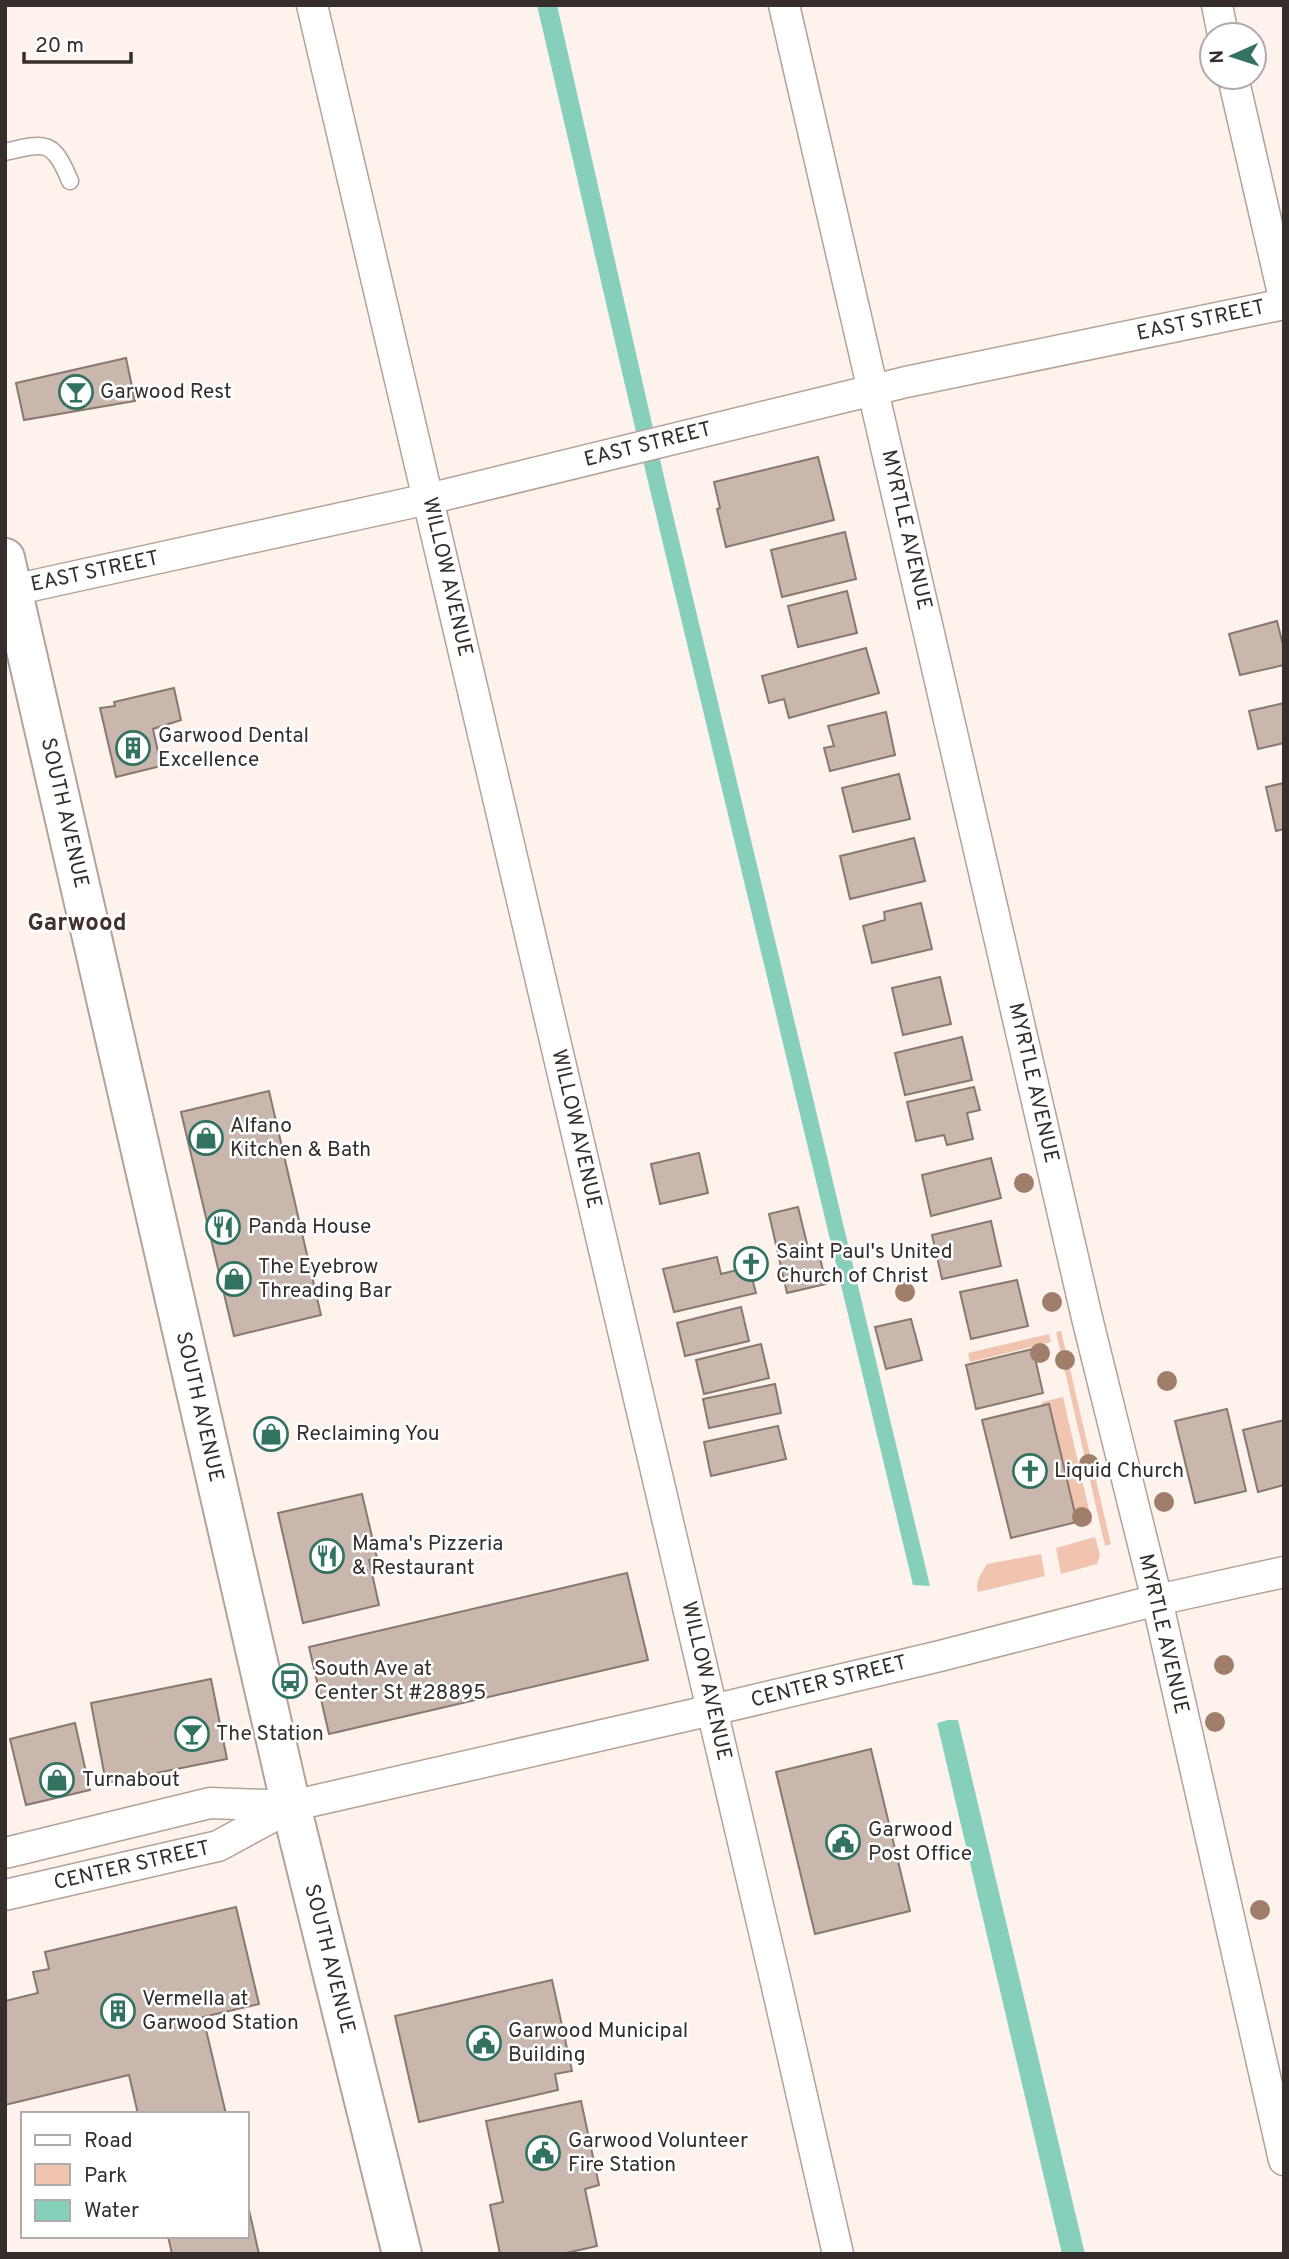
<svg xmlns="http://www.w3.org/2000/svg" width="1289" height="2259" viewBox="0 0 1289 2259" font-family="Overpass,sans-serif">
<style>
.green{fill:#f0c4af}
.water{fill:#86d0bb}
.building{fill:#c9b6ad;stroke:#89786f;stroke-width:2}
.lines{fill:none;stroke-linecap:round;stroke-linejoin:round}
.lane-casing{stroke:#b4a299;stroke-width:19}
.street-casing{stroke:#b4a299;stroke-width:33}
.secondary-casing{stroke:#b4a299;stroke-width:42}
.lane{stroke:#fff;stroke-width:16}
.street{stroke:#fff;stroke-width:30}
.secondary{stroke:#fff;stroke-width:38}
.tree{fill:#a07e6a}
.labels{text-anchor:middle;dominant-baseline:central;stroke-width:5;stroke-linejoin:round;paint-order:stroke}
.street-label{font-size:21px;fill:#352e2a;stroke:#fff}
.poi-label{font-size:21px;fill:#352e2a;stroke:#fff;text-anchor:start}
.quarter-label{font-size:24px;font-weight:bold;fill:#40312a;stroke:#fff}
</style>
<rect width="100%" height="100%" fill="#fef2ec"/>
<!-- green -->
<g class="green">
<polygon points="1061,1331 1111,1544 1105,1546 1056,1332"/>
<polygon points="1049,1334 1051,1342 970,1362 968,1353"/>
<polygon points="1063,1397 1092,1523 1079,1527 1049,1405 1042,1406 1042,1402"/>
<polygon points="1095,1537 1100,1555 1097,1564 1061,1574 1056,1548"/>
<path d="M1041,1554L1045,1576L978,1592C975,1581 981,1574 987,1564Z"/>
</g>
<!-- water -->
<g class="water">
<polygon points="537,5 557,5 667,490 930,1586 913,1585 628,398"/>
<polygon points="948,1720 958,1720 1085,2254 1062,2254 937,1723"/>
</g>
<!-- building -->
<g class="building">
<polygon points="126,358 135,401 24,420 16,383"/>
<polygon points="818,457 834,520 726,547 717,509 720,508 714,482"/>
<polygon points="845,532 856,579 782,597 771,550"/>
<polygon points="847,591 857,633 798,647 788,606"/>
<polygon points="1277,621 1284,649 1284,665 1240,675 1229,634"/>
<polygon points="866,648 879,693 789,718 784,699 769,703 762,676"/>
<polygon points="174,688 181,720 153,729 161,766 116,777 100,708 115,706 114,702"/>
<polygon points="1284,703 1284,743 1258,749 1249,711"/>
<polygon points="886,712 895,755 830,771 824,748 834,746 828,726"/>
<polygon points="899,774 910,819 853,832 842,788"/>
<polygon points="1284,783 1284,829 1276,831 1266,787"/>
<polygon points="914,838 925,881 850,899 840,856"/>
<polygon points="921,903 932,949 872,963 863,926 885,920 884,912"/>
<polygon points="940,977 951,1024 903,1035 892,988"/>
<polygon points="962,1037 972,1080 905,1095 895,1053"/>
<polygon points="974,1087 980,1110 967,1113 973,1139 947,1145 944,1135 916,1141 907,1102"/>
<polygon points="269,1091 321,1315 234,1336 181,1112"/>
<polygon points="699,1153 708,1193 660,1204 651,1164"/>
<polygon points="991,1158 1001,1198 931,1216 922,1175"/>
<polygon points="798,1207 810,1256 819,1253 826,1284 787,1293 769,1214"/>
<polygon points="991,1221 1001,1266 942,1279 932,1235"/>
<polygon points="717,1257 721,1274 749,1267 756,1293 674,1312 663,1269"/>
<polygon points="1017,1280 1028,1326 971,1339 960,1292"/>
<polygon points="741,1307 749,1341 685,1356 677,1323"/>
<polygon points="911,1319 922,1360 886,1369 875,1327"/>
<polygon points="761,1344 769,1378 704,1394 696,1360"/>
<polygon points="1033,1349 1043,1393 976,1409 966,1365"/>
<polygon points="775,1384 781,1413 709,1428 703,1399"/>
<polygon points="1049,1404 1077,1522 1011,1538 982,1420"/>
<polygon points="1227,1409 1246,1491 1195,1503 1175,1421"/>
<polygon points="1284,1420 1284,1485 1258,1492 1243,1430"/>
<polygon points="778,1426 786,1459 711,1476 704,1442"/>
<polygon points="362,1494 377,1558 369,1560 379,1605 303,1623 278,1513"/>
<polygon points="627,1573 648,1660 329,1734 309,1647"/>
<polygon points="211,1679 227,1759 106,1783 91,1703"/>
<polygon points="75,1723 90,1790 26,1805 10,1739"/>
<polygon points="871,1749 910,1911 815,1934 776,1772"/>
<polygon points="236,1907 259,2004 203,2017 226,2114 138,2114 129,2075 5,2105 5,2001 38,1993 33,1972 49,1969 45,1952"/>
<polygon points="552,1980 572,2071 555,2074 558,2090 419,2122 395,2016"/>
<polygon points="581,2101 599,2185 585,2189 597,2246 562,2254 500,2254 490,2205 503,2202 486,2121"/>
<polygon points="247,2201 259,2254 172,2254 168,2236 247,2236"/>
</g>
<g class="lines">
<!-- lane casing -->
<g class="lane-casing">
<path id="lane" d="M5,152C46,142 53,140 70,181"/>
</g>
<!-- street casing -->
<g class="street-casing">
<g id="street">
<polyline points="312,5 775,1978 838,2254"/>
<polyline points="784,5 1087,1318 1157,1600 1284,2160"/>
<polyline points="1217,5 1223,35"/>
<polyline points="1233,77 1284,298"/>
<polyline points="13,590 428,499 906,382 1284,304"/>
<polyline points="5,1853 210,1803 291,1806 712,1710 940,1656 1157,1600 1284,1572"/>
<polyline points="5,1895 218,1846 290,1807"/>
</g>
</g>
<!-- secondary casing -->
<g class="secondary-casing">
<polyline id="secondary" points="5,558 291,1806 402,2254"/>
</g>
<!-- lane -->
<use href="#lane" class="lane"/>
<!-- street -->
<use href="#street" class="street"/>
<!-- secondary -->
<use href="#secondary" class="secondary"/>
</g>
<!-- trees -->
<g class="tree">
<circle cx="1024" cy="1183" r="10"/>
<circle cx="905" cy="1292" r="10"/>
<circle cx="1052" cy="1302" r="10"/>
<circle cx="1040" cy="1353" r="10"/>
<circle cx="1065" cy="1360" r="10"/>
<circle cx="1167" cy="1381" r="10"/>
<circle cx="1089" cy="1464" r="10"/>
<circle cx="1164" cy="1502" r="10"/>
<circle cx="1082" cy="1517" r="10"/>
<circle cx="1224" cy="1665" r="10"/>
<circle cx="1215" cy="1722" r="10"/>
<circle cx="1260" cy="1910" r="10"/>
</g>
<!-- icons -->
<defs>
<g id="bar-ring" transform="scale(1.75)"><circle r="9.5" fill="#fff" stroke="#317261" stroke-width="1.5"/><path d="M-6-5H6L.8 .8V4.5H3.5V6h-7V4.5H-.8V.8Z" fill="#317261"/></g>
<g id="building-ring" transform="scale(1.75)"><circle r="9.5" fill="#fff" stroke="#317261" stroke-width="1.5"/><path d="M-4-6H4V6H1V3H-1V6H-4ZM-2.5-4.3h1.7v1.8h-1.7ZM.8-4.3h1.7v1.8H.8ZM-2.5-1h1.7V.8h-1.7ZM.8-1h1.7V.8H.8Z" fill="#317261"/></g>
<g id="shop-ring" transform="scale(1.75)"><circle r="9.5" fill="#fff" stroke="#317261" stroke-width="1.5"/><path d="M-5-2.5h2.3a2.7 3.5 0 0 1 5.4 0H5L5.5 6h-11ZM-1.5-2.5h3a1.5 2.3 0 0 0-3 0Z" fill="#317261"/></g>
<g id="restaurant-ring" transform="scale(1.75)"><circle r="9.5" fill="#fff" stroke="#317261" stroke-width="1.5"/><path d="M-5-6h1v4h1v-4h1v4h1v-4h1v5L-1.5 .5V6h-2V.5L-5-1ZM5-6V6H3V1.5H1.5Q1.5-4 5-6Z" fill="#317261"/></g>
<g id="church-ring" transform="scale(1.75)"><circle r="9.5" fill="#fff" stroke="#317261" stroke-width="1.5"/><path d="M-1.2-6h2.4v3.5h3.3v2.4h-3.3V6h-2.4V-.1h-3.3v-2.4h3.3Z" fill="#317261"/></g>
<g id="bus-ring" transform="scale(1.75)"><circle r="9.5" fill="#fff" stroke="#317261" stroke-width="1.5"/><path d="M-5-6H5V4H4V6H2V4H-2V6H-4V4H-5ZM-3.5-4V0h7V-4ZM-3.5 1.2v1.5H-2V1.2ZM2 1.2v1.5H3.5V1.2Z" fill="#317261"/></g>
<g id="civic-ring" transform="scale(1.75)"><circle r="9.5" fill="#fff" stroke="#317261" stroke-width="1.5"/><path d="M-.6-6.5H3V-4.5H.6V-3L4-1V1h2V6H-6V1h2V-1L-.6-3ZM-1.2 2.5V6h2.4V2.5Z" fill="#317261"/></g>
</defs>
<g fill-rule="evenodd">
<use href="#bar-ring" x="76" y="392"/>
<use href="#building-ring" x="133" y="748"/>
<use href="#shop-ring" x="206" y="1138"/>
<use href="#restaurant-ring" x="223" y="1227"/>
<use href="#church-ring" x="751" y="1264"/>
<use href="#shop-ring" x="234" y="1279"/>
<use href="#shop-ring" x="271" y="1434"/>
<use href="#church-ring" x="1030" y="1471"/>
<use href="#restaurant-ring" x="327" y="1556"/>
<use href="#bus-ring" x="290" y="1681"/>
<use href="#bar-ring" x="192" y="1734"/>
<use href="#shop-ring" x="57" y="1780"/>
<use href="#civic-ring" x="843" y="1842"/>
<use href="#building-ring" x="118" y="2011"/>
<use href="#civic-ring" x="484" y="2043"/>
<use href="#civic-ring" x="543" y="2153"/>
</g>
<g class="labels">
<!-- street labels -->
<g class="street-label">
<text transform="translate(1201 321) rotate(-12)">EAST STREET</text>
<text transform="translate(648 445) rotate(-14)">EAST STREET</text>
<text transform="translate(906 530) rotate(77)">MYRTLE AVENUE</text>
<text transform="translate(95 572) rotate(-12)">EAST STREET</text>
<text transform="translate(447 577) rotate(77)">WILLOW AVENUE</text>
<text transform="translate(64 813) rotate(77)">SOUTH AVENUE</text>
<text transform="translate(1033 1083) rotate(77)">MYRTLE AVENUE</text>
<text transform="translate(576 1129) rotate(77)">WILLOW AVENUE</text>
<text transform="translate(199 1407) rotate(77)">SOUTH AVENUE</text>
<text transform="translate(1163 1634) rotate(77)">MYRTLE AVENUE</text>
<text transform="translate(706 1681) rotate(77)">WILLOW AVENUE</text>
<text transform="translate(829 1682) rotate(-14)">CENTER STREET</text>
<text transform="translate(132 1866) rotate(-13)">CENTER STREET</text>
<text transform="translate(329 1959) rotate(76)">SOUTH AVENUE</text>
</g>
<!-- poi labels -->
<g class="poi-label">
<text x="100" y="392">Garwood Rest</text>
<text x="158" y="736">Garwood Dental<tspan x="158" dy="24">Excellence</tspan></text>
<text x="230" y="1126">Alfano<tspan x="230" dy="24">Kitchen &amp; Bath</tspan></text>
<text x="248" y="1227">Panda House</text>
<text x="776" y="1252">Saint Paul's United<tspan x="776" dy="24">Church of Christ</tspan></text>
<text x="258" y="1267">The Eyebrow<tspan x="258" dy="24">Threading Bar</tspan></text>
<text x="296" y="1434">Reclaiming You</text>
<text x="1054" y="1471">Liquid Church</text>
<text x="352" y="1544">Mama's Pizzeria<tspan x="352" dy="24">&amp; Restaurant</tspan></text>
<text x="314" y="1669">South Ave at<tspan x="314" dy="24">Center St #28895</tspan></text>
<text x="216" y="1734">The Station</text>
<text x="82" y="1780">Turnabout</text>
<text x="868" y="1830">Garwood<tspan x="868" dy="24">Post Office</tspan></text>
<text x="142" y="1999">Vermella at<tspan x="142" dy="24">Garwood Station</tspan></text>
<text x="508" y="2031">Garwood Municipal<tspan x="508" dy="24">Building</tspan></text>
<text x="568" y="2141">Garwood Volunteer<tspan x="568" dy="24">Fire Station</tspan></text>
</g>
<!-- quarter labels -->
<g class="quarter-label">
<text x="77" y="924">Garwood</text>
</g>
</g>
<!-- border -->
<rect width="1289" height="2259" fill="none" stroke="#352e2a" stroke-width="14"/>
<!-- legend -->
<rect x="21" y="2112" width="228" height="126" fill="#ffffff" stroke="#aeabaa" stroke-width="2"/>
<rect x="35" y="2135" width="35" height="10" fill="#ffffff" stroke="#aeabaa" stroke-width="2"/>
<text x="84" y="2147" font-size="21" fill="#352e2a">Road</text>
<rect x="35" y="2164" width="35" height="21" fill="#f0c4af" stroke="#aeabaa" stroke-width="2"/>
<text x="84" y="2182" font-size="21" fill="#352e2a">Park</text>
<rect x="35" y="2200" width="35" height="21" fill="#86d0bb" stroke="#aeabaa" stroke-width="2"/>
<text x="84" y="2217" font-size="21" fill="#352e2a">Water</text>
<!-- north arrow -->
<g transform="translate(1233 56) rotate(267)"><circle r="33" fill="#ffffff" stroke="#aeabaa" stroke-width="2"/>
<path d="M0-5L12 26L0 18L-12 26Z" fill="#317261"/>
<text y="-10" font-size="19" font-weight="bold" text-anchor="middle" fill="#352e2a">N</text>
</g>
<!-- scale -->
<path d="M24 52v10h107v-10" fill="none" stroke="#352e2a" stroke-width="3.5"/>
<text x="35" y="52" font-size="21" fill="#352e2a" stroke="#ffffff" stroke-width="5" paint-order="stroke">20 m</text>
</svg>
